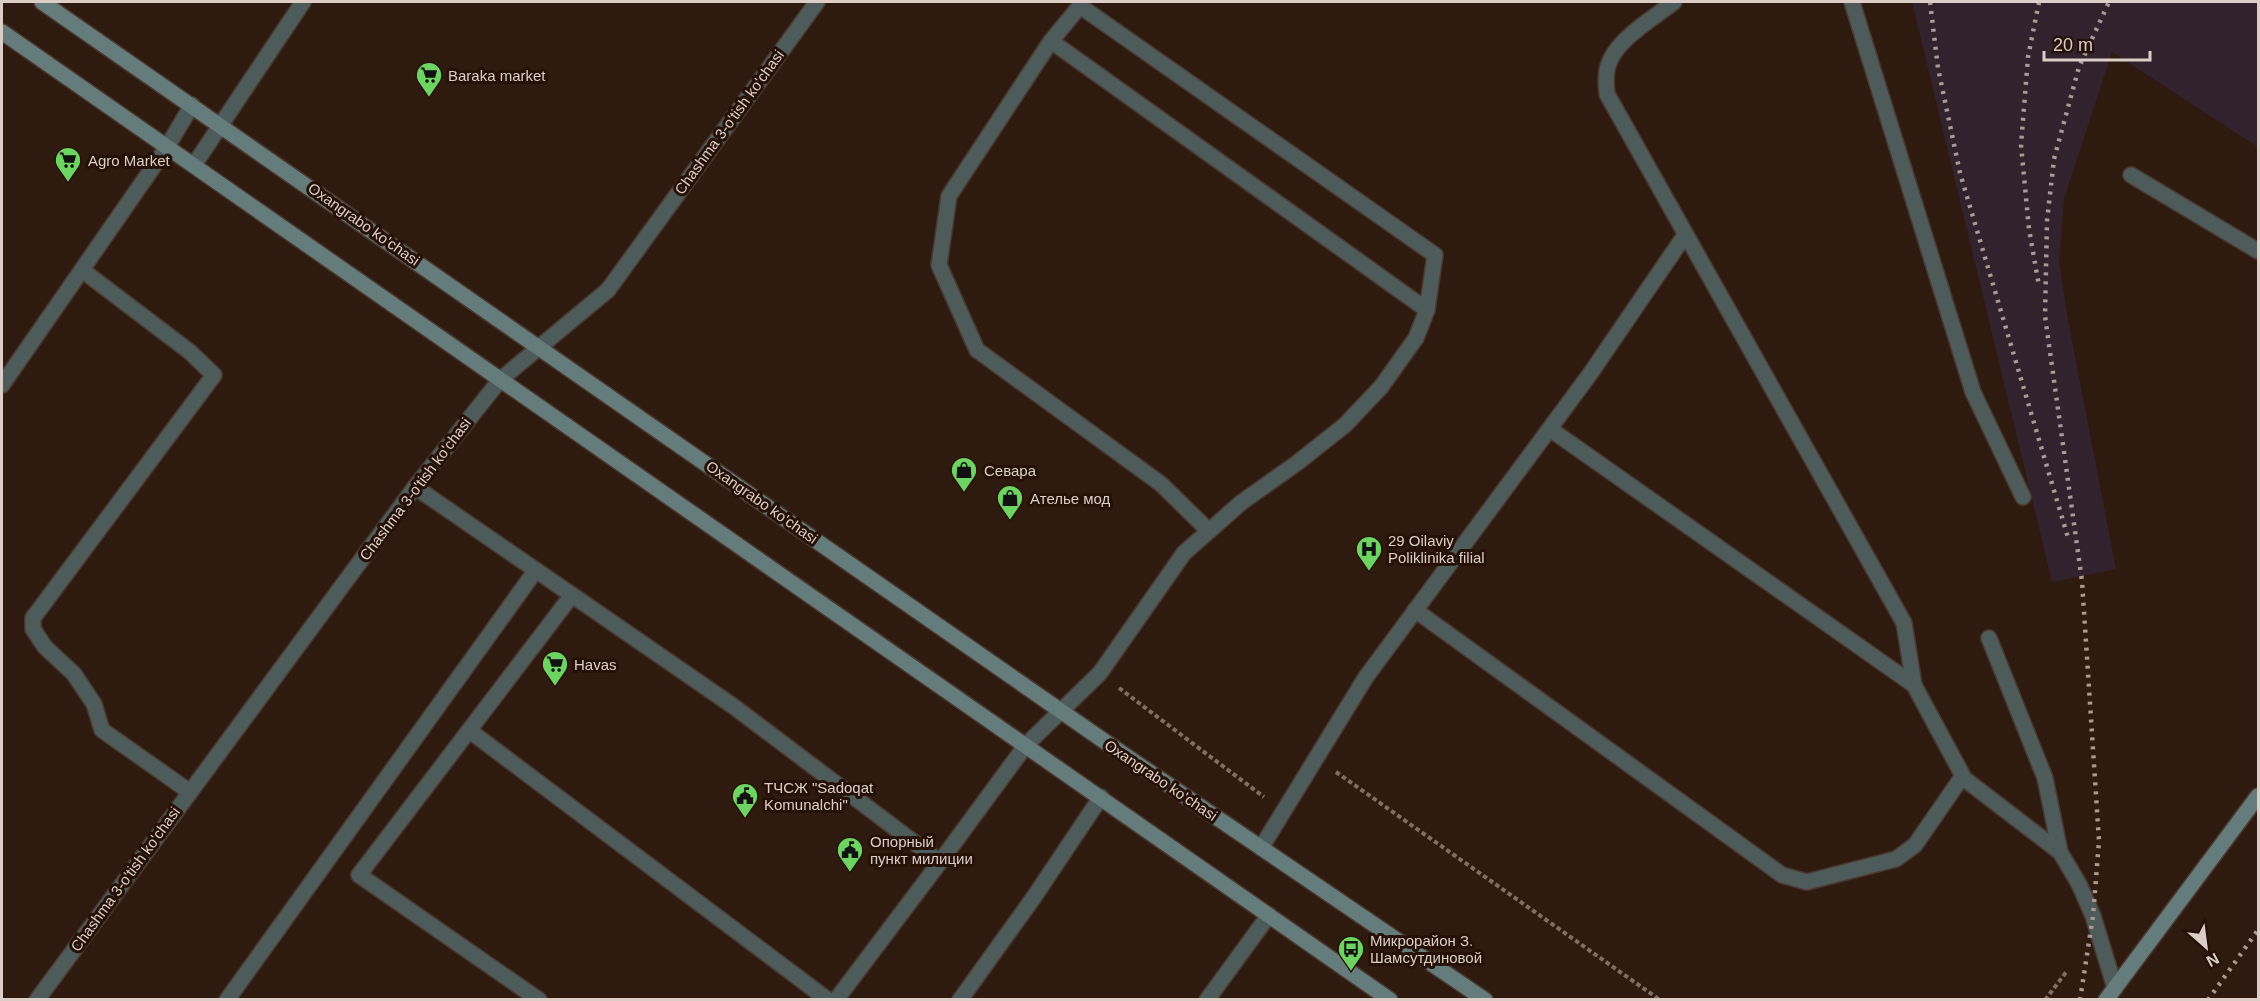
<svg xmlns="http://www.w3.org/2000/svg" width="2260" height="1001" viewBox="0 0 2260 1001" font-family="Helvetica,sans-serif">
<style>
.industrial{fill:#31222e}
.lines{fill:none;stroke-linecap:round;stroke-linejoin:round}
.service-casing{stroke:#4b372d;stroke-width:18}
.minor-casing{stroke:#4b372d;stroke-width:18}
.secondary-casing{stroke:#4b372d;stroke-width:18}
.path{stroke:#806e65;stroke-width:4;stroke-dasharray:4.5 3;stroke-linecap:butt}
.service{stroke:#4d5b5b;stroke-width:15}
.minor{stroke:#4d5b5b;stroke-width:15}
.secondary{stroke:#657c7c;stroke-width:15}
.rail{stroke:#aa9a92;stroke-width:4.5;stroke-dasharray:3 6;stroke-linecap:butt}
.labels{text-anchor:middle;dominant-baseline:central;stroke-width:6;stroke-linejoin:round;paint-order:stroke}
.poi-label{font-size:15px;fill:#dccec7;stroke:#251107;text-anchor:start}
.street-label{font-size:15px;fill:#dccec7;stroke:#251107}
</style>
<rect width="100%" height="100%" fill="#2f1a10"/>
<!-- industrial -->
<polygon class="industrial" points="1912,2 2258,2 2258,147 2112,52 2064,199 2059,261 2068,320 2116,569 2052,582"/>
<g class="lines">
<!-- service casing -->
<g class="service-casing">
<g id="service">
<path d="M1674,2C1654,18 1615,40 1608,66C1605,75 1606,85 1607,94L1904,623L1914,685"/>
<polyline points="1852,2 1973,392 2023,497"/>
<polyline points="1051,41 1427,310 1435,255 1080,6 1051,41 949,196 939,265 977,350 1161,484 1209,531"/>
<polyline points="194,165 303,2"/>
<polyline points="2131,175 2258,251"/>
<polyline points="82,270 190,352 214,375 33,618 33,629 45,647 74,674 94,704 102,730 190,792"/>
<polyline points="2,385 167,147 192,105"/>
<polyline points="1550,429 1914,685 1964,778"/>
<polyline points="415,487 572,595 359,875 539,1000"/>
<polyline points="572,595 733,706 940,862"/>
<polyline points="1415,610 1782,875 1807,882 1896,859 1915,845 1962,777 2060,852 2079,884 2093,916 2115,988"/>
<polyline points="1989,638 2045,778 2060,852"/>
<polyline points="470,731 828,1000"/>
<polyline points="1261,848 1366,677 1590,374 1685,235"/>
<polyline points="227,1000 536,570"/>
<polyline points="960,1000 1034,897 1101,797"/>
<polyline points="1207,1000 1269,915"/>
</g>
</g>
<!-- minor casing -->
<g class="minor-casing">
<g id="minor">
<polyline points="37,1000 415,487 500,380 608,290 817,2"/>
<polyline points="836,1000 940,862 1026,745 1100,673 1184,553 1242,502 1297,463 1345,425 1381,387 1416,338 1427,310"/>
</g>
</g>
<!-- secondary casing -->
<g class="secondary-casing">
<g id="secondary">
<polyline points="42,2 1104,741 1485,1000"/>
<polyline points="2,32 1390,1000"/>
<polyline points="2106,1000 2258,796"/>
</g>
</g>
<!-- path -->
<g class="path">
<polyline points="1119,688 1264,797"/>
<polyline points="1336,772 1660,1000"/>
<polyline points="2045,1000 2067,971"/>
</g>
<!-- service -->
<use href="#service" class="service"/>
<!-- minor -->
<use href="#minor" class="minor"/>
<!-- secondary -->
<use href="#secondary" class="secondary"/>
<!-- rail -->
<g class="rail">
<polyline points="1930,2 1938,68 1960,173 2069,541"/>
<polyline points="2039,2 2028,57 2021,145 2029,229 2039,286"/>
<polyline points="2080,1000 2093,916 2099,841 2082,581 2045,316 2047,221 2054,159 2079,67 2109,2"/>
<polyline points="2208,1000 2258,930"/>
</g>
</g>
<!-- icons -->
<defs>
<g id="supermarket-pin" transform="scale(1.35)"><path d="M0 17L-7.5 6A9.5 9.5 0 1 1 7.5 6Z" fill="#6dd361" stroke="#251107"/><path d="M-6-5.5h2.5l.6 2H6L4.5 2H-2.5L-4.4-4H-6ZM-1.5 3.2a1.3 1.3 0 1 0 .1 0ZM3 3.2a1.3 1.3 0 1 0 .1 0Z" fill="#111"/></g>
<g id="shop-pin" transform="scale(1.35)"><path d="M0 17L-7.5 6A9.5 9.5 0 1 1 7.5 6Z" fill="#6dd361" stroke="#251107"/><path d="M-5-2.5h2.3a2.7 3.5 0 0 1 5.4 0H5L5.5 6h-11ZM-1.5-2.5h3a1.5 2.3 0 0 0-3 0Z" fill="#111"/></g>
<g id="hospital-pin" transform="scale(1.35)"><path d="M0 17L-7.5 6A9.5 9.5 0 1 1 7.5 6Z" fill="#6dd361" stroke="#251107"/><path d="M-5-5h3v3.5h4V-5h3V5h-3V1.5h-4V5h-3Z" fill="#111"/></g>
<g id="civic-pin" transform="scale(1.35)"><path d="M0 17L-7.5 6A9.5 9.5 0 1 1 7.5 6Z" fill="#6dd361" stroke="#251107"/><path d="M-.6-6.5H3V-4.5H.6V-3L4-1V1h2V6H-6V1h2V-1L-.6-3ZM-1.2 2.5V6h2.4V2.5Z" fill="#111"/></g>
<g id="bus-pin" transform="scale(1.35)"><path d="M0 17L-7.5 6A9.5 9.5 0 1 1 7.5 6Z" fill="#6dd361" stroke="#251107"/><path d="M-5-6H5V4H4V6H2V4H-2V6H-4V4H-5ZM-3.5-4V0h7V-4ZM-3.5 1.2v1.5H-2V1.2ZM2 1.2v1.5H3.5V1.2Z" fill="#111"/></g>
</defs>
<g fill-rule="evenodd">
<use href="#supermarket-pin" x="429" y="75"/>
<use href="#supermarket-pin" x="68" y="160"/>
<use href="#shop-pin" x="964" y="470"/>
<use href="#shop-pin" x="1010" y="498"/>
<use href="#hospital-pin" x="1369" y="549"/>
<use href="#supermarket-pin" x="555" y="664"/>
<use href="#civic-pin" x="745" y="796"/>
<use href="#civic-pin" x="850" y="850"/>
<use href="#bus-pin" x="1351" y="949"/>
</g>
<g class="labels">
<!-- poi labels -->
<g class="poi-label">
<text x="448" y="75">Baraka market</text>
<text x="88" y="160">Agro Market</text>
<text x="984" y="470">Севара</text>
<text x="1030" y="498">Ателье мод</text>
<text x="1388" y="540">29 Oilaviy<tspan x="1388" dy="17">Poliklinika filial</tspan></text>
<text x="574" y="664">Havas</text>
<text x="764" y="787">ТЧСЖ "Sadoqat<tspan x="764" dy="17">Komunalchi"</tspan></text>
<text x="870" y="841">Опорный<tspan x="870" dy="17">пункт милиции</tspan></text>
<text x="1370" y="940">Микрорайон З.<tspan x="1370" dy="17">Шамсутдиновой</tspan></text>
</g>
<!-- street labels -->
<g class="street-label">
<text transform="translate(729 122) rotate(-54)">Chashma 3-o'tish ko'chasi</text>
<text transform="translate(364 224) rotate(35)">Oxangrabo ko'chasi</text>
<text transform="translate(415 489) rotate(-53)">Chashma 3-o'tish ko'chasi</text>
<text transform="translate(762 502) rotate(35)">Oxangrabo ko'chasi</text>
<text transform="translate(1161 780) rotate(34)">Oxangrabo ko'chasi</text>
<text transform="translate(125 879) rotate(-54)">Chashma 3-o'tish ko'chasi</text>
</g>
</g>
<!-- border -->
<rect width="2260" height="1001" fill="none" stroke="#dccec7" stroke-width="6"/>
<!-- north arrow -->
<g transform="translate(2206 947) rotate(152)" stroke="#251107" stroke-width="4.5" paint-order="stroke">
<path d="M0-4.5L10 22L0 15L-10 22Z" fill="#dccec7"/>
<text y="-9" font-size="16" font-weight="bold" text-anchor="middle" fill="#dccec7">N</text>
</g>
<!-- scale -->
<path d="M2044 51v9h106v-9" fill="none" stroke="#dccec7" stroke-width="3"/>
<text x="2053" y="51" font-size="18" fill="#dccec7" stroke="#251107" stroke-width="4.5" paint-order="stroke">20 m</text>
</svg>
